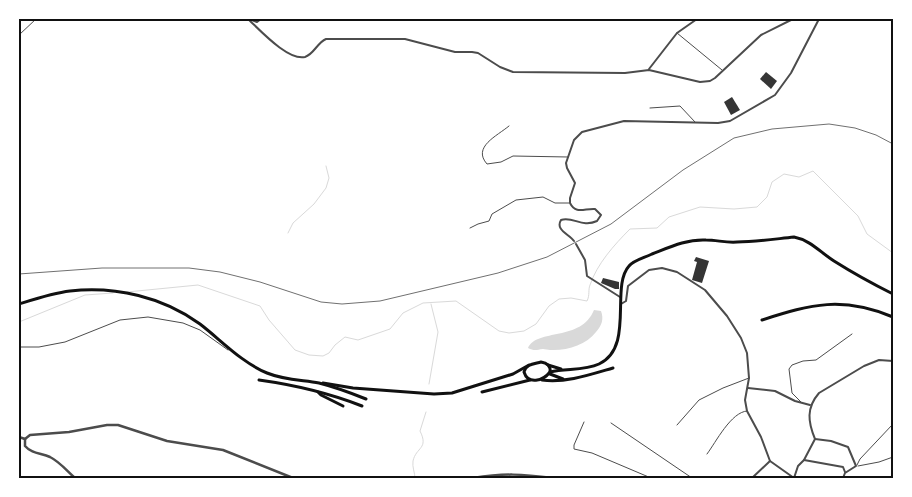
<svg xmlns="http://www.w3.org/2000/svg" width="912" height="497" viewBox="0 0 912 497" font-family="'Open Sans',sans-serif">
<style>
.water{fill:#d9d9d9}
.lines{fill:none;stroke-linecap:round;stroke-linejoin:round}
.stream{stroke:#d9d9d9;stroke-width:1}
.building{fill:#353535}
.service{stroke:#4c4c4c;stroke-width:1}
.minor{stroke:#4c4c4c;stroke-width:2}
.tertiary{stroke:#4c4c4c;stroke-width:2.5}
.secondary{stroke:#111;stroke-width:3}
.trunk{stroke:#111;stroke-width:3}
.rail{stroke:#707070;stroke-width:1}
.neatline{fill:none;stroke:#111;stroke-width:2}
</style>
<rect width="100%" height="100%" fill="#fff"/>
<!-- water -->
<path class="water" d="M594,310L601,311C604,319 602,325 596,332C586,345 567,351 550,350C548,350 545,349 543,349C536,350 534,351 528,348C537,328 581,342 594,310Z"/>
<g class="lines">
<!-- stream -->
<g class="stream">
<polyline points="288,233 293,223 314,204 326,188 329,178 326,166"/>
<path d="M127,292L198,285L260,306L269,320L295,350L309,355L323,356L329,353L335,345L345,337L358,340L390,329L403,313L423,303L456,301L499,331L509,333L524,331L536,324L549,306L559,299L571,298L587,301C590,295 588,290 590,285C597,264 614,245 630,229L657,228L669,217L700,207L734,209L757,207L767,197L772,182L784,174L799,177L813,171L858,216L867,234L893,253"/>
<polyline points="19,322 85,295 113,293"/>
<polyline points="429,384 438,332 431,304"/>
<path d="M415,478C415,473 412,467 413,461C416,447 429,449 420,431L426,412"/>
</g>
</g>
<!-- building -->
<g class="building">
<polygon points="766,72 777,81 771,89 760,79"/>
<polygon points="732,97 740,110 731,115 724,102"/>
<polygon points="696,257 709,261 702,283 692,280 697,262 694,261"/>
<polygon points="603,278 619,282 619,289 615,289 601,283"/>
</g>
<g class="lines">
<!-- service -->
<g class="service">
<polyline points="677,33 722,70"/>
<polyline points="19,35 36,19"/>
<polyline points="650,108 680,106 695,122"/>
<path d="M509,126C497,136 472,147 487,164L501,162L513,156L568,157"/>
<polyline points="470,228 478,224 489,221 492,214 516,200 543,197 555,203 569,203"/>
<polyline points="19,347 39,347 65,342 120,320 148,317 183,323 200,330 228,350"/>
<polyline points="801,402 792,393 789,369 792,365 803,361 816,360 852,334"/>
<polyline points="584,422 574,445 574,449 592,453 651,478"/>
<polyline points="611,423 692,478"/>
<polyline points="677,425 699,400 723,388 749,378"/>
<path d="M707,454C716,442 731,412 747,411"/>
<polyline points="857,465 860,459 893,424"/>
<polyline points="858,466 879,462 893,457"/>
</g>
<!-- minor -->
<g class="minor">
<path d="M248,19C260,30 288,61 305,57C314,54 317,43 326,39H405L455,52H472L478,53L500,67L513,72L625,73L649,70L700,82L710,81L715,78L761,35L793,19"/>
<polyline points="249,19 257,22 261,19"/>
<polyline points="649,69 677,33 697,19"/>
<path d="M574,241C569,234 555,230 561,220C573,216 582,228 597,221L601,215L595,209C585,208 576,215 570,203V198L575,183L567,168L566,163L574,140L582,132L624,121L718,123L730,121L775,95L791,73L819,19"/>
<polyline points="576,244 585,260 587,276 620,297"/>
<polyline points="621,304 626,301 628,286 649,270 662,268 677,272 705,290 727,316 741,338 747,353 749,378 745,400 747,411 761,437 770,461 794,478"/>
<polyline points="748,388 775,391 795,401 810,405"/>
<polyline points="815,439 831,441 848,447 856,466 845,473 843,478"/>
<polyline points="804,460 843,467 845,472"/>
<polyline points="752,478 770,461"/>
<path d="M794,478L798,466L804,460L815,439C808,422 806,408 819,393L864,366L879,360L893,361"/>
</g>
<!-- tertiary -->
<g class="tertiary">
<polyline points="19,437 25,439"/>
<polyline points="25,439 30,435 69,432 107,425 118,425 167,441 223,450 293,478"/>
<path d="M25,439V446C32,454 41,453 50,457C60,462 67,471 75,478"/>
<path d="M473,478C504,473 522,474 553,478"/>
</g>
<!-- secondary -->
<g class="secondary">
<path d="M762,320C812,304 842,296 893,317"/>
<path d="M541,362C547,363 551,366 550,372C543,381 528,385 524,372C526,364 534,364 541,362Z"/>
<polyline points="548,365 561,369"/>
<path d="M550,372C566,368 584,371 599,364C635,347 610,287 629,266C634,260 644,258 652,254C670,247 687,239 706,240C717,240 726,243 737,242C756,242 775,239 794,237C810,240 820,252 834,261C853,273 873,284 893,294"/>
<polyline points="550,374 563,379"/>
<path d="M542,380C566,383 589,375 613,368"/>
</g>
<!-- trunk -->
<g class="trunk">
<path d="M19,304C35,299 53,293 70,291C116,286 163,297 200,324C222,341 241,362 267,373C284,380 302,380 319,383C335,387 351,393 366,399"/>
<path d="M259,380C295,385 329,393 362,406"/>
<polyline points="323,383 353,388 434,394 452,393 513,374 529,365"/>
<polyline points="318,392 321,395 343,406"/>
<polyline points="482,392 530,380"/>
</g>
<!-- rail -->
<polyline class="rail" points="19,274 102,268 189,268 220,272 260,282 321,302 342,304 380,301 498,273 547,257 611,224 683,170 734,138 772,129 829,124 855,128 876,135 893,144"/>
</g>
<!-- border -->
<rect width="912" height="497" fill="none" stroke="#ffffff" stroke-width="40"/>
<rect x="20" y="20" width="872" height="457" class="neatline"/>
</svg>
